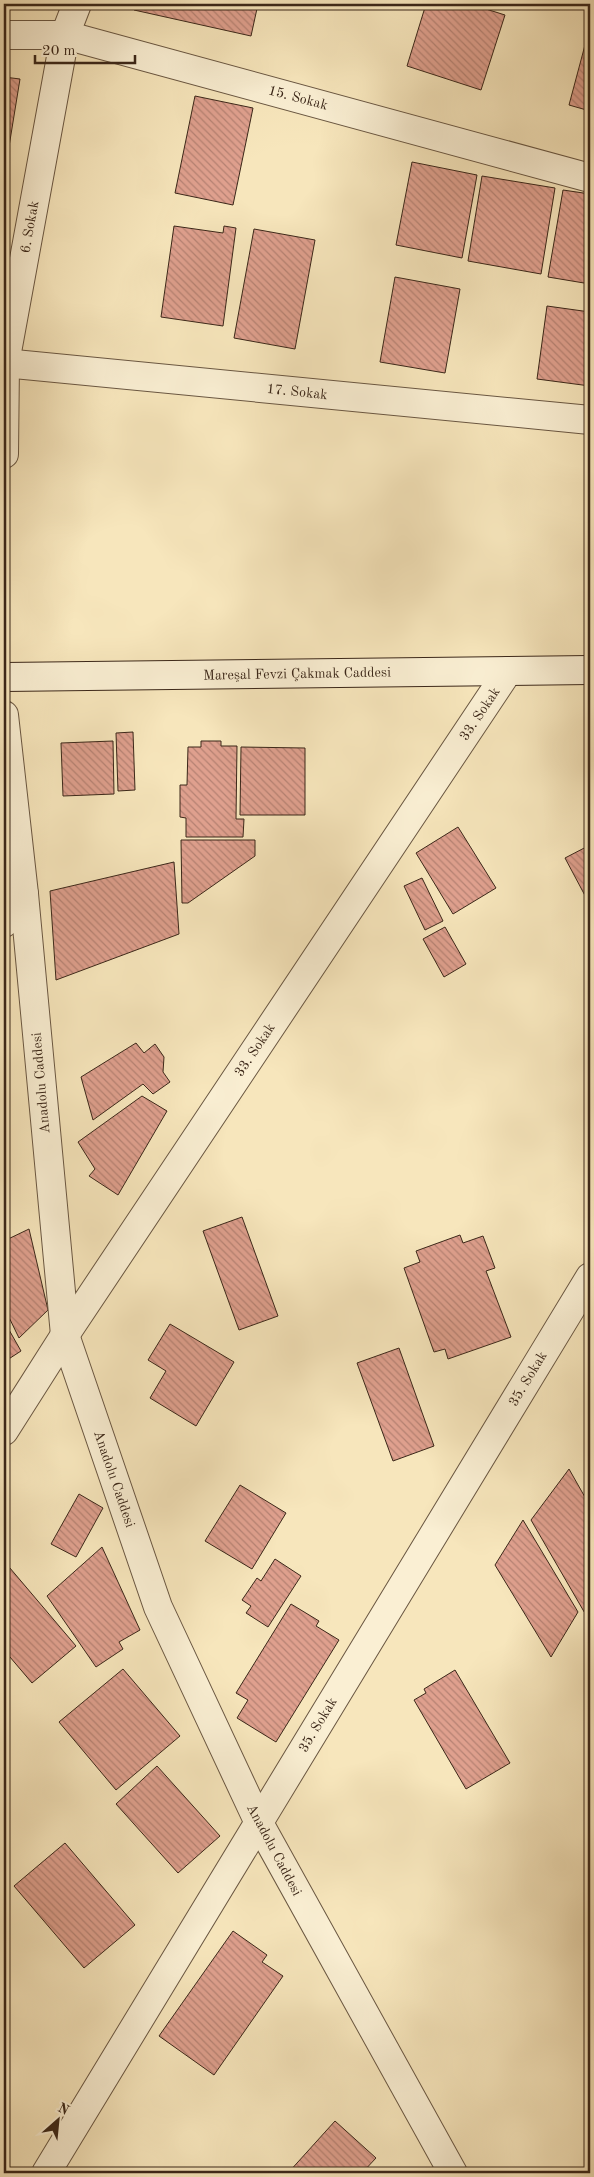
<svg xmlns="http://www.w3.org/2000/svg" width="594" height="2177" viewBox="0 0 594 2177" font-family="'Old Standard TT',serif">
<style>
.building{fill:url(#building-back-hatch);stroke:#3b2719}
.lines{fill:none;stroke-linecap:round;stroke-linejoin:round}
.street-casing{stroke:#6a5742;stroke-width:30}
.secondary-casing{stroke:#3b2719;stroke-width:30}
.street{stroke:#faefd3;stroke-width:28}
.secondary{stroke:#faefd3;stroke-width:28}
.labels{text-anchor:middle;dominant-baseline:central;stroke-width:4;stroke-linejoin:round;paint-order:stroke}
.street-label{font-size:14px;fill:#3b2719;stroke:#faefd3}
</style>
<defs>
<pattern id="building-back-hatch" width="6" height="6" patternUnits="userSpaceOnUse" patternTransform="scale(1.25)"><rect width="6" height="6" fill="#dfa08e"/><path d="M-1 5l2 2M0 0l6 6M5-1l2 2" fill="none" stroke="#b68273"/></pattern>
</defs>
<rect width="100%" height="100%" fill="#f7e6bc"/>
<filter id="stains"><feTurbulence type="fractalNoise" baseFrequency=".004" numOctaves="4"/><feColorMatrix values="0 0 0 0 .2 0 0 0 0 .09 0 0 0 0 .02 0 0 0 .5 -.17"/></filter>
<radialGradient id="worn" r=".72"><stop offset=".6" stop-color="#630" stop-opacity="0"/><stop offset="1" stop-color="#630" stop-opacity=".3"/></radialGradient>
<!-- building -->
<g class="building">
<polygon points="135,4 258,4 251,36 134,10"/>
<polygon points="426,4 470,4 505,15 481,90 407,66"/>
<polygon points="585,45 590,47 590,111 569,105"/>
<polygon points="4,77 20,79 6,165 4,165"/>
<polygon points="195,96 253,108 233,205 175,193"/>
<polygon points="412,162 477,175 462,258 396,245"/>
<polygon points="482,176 555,188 541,274 468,261"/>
<polygon points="563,190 590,194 590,284 548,277"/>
<polygon points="174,226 223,233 224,226 236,228 223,326 161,317"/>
<polygon points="254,229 315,240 295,349 234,338"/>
<polygon points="395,277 460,289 445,373 380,362"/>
<polygon points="547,306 590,312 590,386 537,379"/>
<polygon points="133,732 135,790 118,791 116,733"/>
<polygon points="113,741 114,794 63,796 61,743"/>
<polygon points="201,741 221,741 221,746 237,746 236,819 244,819 243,837 186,837 186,818 180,817 180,785 187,785 188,747 201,747"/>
<polygon points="241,747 305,748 305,815 240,815"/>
<polygon points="458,827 496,888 453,914 416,853"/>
<polygon points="181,840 255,840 255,856 188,903 182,903"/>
<polygon points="590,845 590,905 565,858"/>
<polygon points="174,862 179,934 56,980 50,891"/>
<polygon points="422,878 443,921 425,930 404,886"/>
<polygon points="445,927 466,964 444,977 423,939"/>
<polygon points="136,1043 144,1053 155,1044 164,1057 163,1072 170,1082 153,1094 143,1084 93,1120 81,1077"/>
<polygon points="142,1096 167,1111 118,1195 89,1176 95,1169 78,1142"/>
<polygon points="242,1217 278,1316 239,1330 203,1231"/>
<polygon points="29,1229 48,1310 19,1338 4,1307 4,1241"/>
<polygon points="460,1235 463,1243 483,1236 495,1268 486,1271 511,1337 448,1359 445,1349 434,1352 404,1268 420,1262 416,1251"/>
<polygon points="4,1321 21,1351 4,1362"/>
<polygon points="170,1324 234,1362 196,1426 150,1398 166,1371 148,1360"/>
<polygon points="399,1348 434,1446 393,1461 357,1363"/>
<polygon points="569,1469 590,1506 590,1622 531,1520"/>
<polygon points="240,1485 286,1513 252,1569 205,1541"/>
<polygon points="79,1494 103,1508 76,1557 51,1544"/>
<polygon points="523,1520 578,1612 551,1657 495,1565"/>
<polygon points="102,1547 140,1630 119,1642 123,1649 96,1667 47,1596"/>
<polygon points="275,1559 301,1576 268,1627 246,1613 251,1606 242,1600 257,1578 261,1581"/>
<polygon points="4,1561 76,1646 32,1683 4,1650"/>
<polygon points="291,1604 319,1621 316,1626 339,1640 276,1742 237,1718 248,1700 236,1693"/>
<polygon points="123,1669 180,1736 116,1790 59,1722"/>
<polygon points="455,1670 510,1763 466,1789 414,1700 426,1693 424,1689"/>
<polygon points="157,1766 220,1836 178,1873 116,1804"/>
<polygon points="65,1843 135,1925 84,1968 14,1886"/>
<polygon points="233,1931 267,1955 262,1962 283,1976 214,2075 159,2036"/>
<polygon points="335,2121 376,2158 362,2173 288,2173"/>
</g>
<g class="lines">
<!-- street casing -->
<g class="street-casing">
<g id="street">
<polyline points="4,35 65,35 590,178"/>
<polyline points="4,363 590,420"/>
<polyline points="4,454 5,363 65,35 77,4"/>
<polyline points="4,715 24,894 65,1335 158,1607 259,1823 453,2173"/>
<polyline points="4,923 24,894"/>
<polyline points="4,1431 65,1335 508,671"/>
<polyline points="46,2173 590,1277"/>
</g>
</g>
<!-- secondary casing -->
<g class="secondary-casing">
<polyline id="secondary" points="4,677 590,670"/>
</g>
<!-- street -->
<use href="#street" class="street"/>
<!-- secondary -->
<use href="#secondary" class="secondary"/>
</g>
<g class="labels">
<!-- street labels -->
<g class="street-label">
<text transform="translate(298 98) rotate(15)">15. Sokak</text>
<text transform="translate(30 227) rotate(-80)">6. Sokak</text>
<text transform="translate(297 392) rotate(6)">17. Sokak</text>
<text transform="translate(297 674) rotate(-1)">Mareşal Fevzi Çakmak Caddesi</text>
<text transform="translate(480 714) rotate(-56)">33. Sokak</text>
<text transform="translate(255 1050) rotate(-56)">33. Sokak</text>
<text transform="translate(41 1083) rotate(-95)">Anadolu Caddesi</text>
<text transform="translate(528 1379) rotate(-59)">35. Sokak</text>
<text transform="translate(114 1479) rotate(71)">Anadolu Caddesi</text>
<text transform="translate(318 1725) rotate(-59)">35. Sokak</text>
<text transform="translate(274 1850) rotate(62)">Anadolu Caddesi</text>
</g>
</g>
<!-- margin -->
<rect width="594" height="2177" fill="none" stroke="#f7e6bc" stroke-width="20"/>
<rect x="5" y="5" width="584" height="2167" fill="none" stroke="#3b2719" stroke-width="2.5"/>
<rect x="10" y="10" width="574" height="2157" fill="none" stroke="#3b2719"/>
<!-- north arrow -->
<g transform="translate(58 2120) rotate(27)" stroke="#faefd3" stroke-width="4" paint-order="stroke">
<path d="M0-4L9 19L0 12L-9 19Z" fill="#3b2719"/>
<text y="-8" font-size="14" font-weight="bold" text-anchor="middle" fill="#3b2719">N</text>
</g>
<!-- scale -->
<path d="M35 55v8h100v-8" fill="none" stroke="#3b2719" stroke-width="2.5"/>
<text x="42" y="55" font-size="15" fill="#3b2719" stroke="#faefd3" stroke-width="4" paint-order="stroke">20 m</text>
<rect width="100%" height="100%" filter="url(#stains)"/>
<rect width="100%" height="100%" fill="url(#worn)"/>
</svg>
